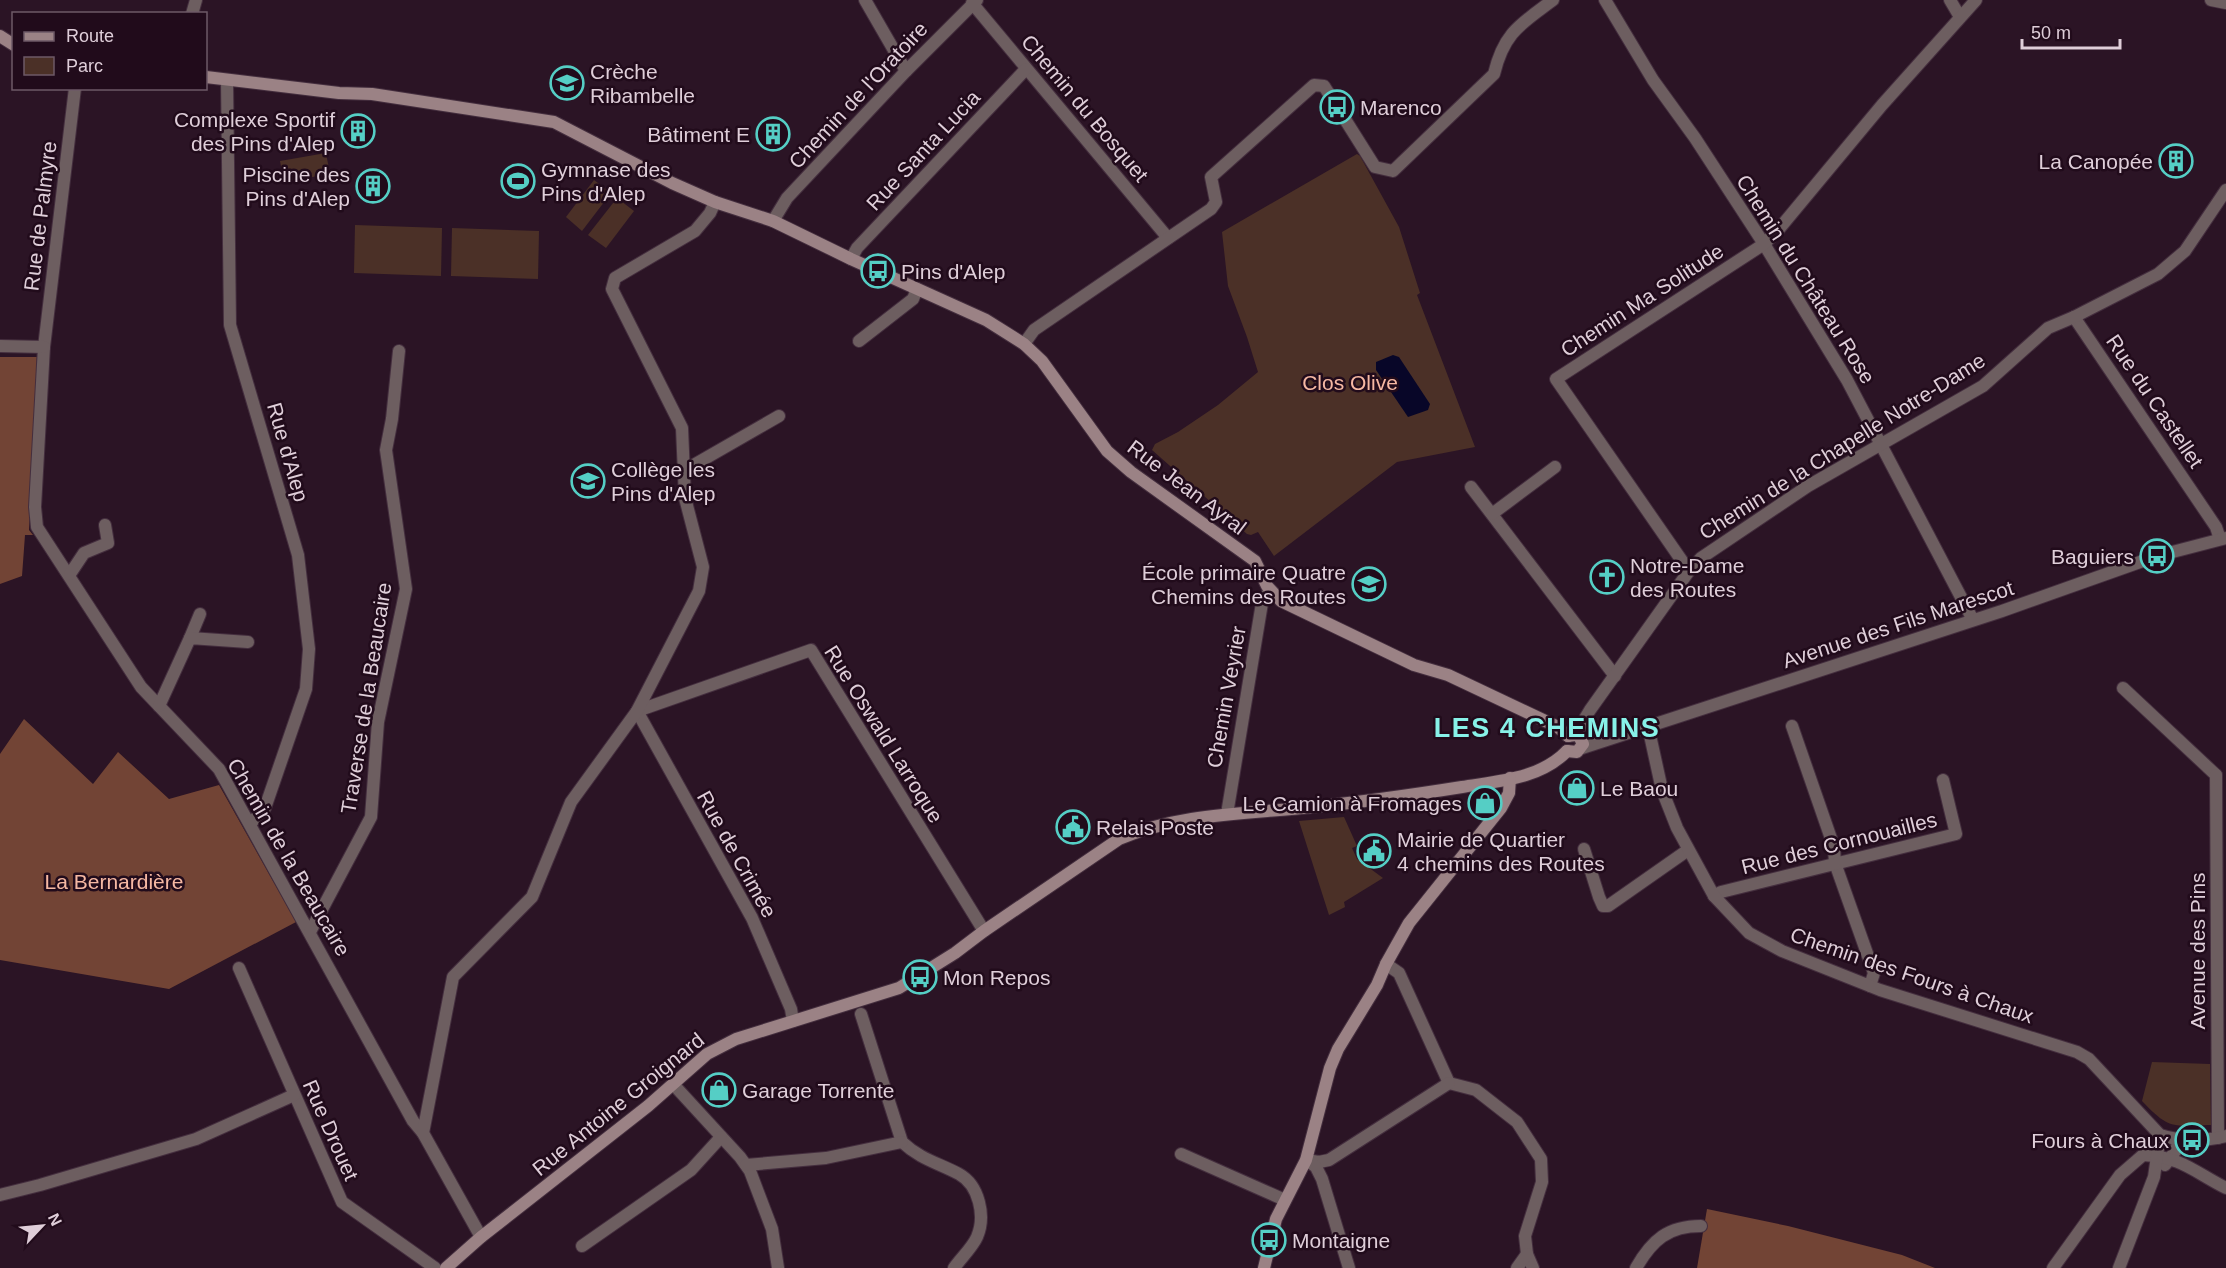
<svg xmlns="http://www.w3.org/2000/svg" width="2226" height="1268" viewBox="0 0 2226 1268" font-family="Arial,sans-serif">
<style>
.green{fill:#4b3027}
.forest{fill:#724435}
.water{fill:#080628}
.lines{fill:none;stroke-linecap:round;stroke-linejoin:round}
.minor-casing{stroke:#442e3e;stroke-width:14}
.tertiary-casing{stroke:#442e3e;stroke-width:14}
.secondary-casing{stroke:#442e3e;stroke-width:14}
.minor{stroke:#6d5e60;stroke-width:12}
.tertiary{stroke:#6d5e60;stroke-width:12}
.secondary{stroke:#9b8285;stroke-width:12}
.labels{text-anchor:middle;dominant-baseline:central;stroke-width:5;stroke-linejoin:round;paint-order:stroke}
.poi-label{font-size:21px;fill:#dfced9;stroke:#210b1b;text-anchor:start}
.street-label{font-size:21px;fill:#dfced9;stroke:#210b1b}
.park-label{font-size:21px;fill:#f6b8a3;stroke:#210b1b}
.district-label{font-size:27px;font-weight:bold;letter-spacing:1.5px;fill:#87f1e8;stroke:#210b1b}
</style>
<rect width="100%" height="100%" fill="#2b1425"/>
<!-- green -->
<g class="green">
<polygon points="326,153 330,174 284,182 280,161"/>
<polygon points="1357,154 1360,156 1399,227 1420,293 1417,295 1475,447 1397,462 1274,556 1258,532 1251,535 1247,534 1152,450 1155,444 1178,432 1218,405 1258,372 1247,337 1228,286 1222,232"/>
<polygon points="594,180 611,193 582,231 566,217"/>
<polygon points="617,198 634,211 606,248 588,235"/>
<polygon points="355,225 442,228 441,276 354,273"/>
<polygon points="452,228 539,231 538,279 451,276"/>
<polygon points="1344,817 1357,846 1352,848 1357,859 1383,878 1344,902 1345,907 1329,915 1299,821"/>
<path d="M2152,1062L2210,1064L2211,1125C2171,1126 2170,1130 2142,1101Z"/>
</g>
<!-- forest -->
<g class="forest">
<polygon points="0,357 37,357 29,530 33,535 25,535 22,576 0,584"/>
<polygon points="24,719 93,784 118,752 169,799 219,785 296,922 169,989 0,960 0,754"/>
<polygon points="1707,1209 1788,1226 1902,1255 1935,1268 1697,1268"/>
</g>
<!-- water -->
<polygon class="water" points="1393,355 1399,357 1430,404 1428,410 1408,417 1376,370 1376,362"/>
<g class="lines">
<!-- minor casing -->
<g class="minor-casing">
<g id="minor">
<polyline points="865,0 906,71"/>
<polyline points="1605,0 1653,80 1695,138 1764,244 1847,380 1973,620"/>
<polyline points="1950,0 1960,17"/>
<polyline points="2211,0 2226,3"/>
<polyline points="972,3 1168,238"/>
<polyline points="192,14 196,0"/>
<polyline points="227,80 230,325 298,555 309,649 306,689 265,808 251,823"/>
<polyline points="75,88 44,347 35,507 37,527 141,687 219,769 413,1121 423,1133"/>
<polyline points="773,221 787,198 906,71 977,0"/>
<polyline points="851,259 857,248 1026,69"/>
<polyline points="2074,317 2216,527 2220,539"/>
<polyline points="859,341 913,299 917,289"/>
<path d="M1024,344L1034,330L1211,209L1216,202L1211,177L1314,85L1324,86L1375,167L1393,171L1494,74C1504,32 1521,24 1553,0"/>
<polyline points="0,346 44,347"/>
<polyline points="685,470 779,416"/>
<polyline points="1471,487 1615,676"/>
<polyline points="1492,514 1555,467"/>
<polyline points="1689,571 1556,379 1764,244 1779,229 1882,105 1976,0"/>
<polyline points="70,574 84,553 108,543 105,525"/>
<polyline points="190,638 200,614"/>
<polyline points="2123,688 2216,775"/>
<polyline points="159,706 190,638 248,642"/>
<polyline points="1792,726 1834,847 1835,863 1874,973 1870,986"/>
<polyline points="1575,735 1590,710 1689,571 1701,558 1808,486 1983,386 2048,328 2074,317 2158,274 2185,251 2226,190"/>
<polyline points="2216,775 2218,1138"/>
<polyline points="1227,814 1262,603 1270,590"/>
<polyline points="1584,849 1599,897 1603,906 1608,906 1688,850"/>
<polyline points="1714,896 1721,892 1956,834 1943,780"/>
<polyline points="310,932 371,817 378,722 406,589 386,450 392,419 399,351"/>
<polyline points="1386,964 1399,973 1449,1083"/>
<polyline points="239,968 342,1202 435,1268"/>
<path d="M861,1014L902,1142C920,1159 938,1163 959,1174C979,1185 986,1216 977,1237C972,1248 961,1258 954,1268"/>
<polyline points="793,1021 791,1009 752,918 637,711 811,650 984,931"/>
<polyline points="1449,1083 1476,1090 1517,1122 1541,1159 1542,1182 1525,1236 1527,1254 1533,1268"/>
<polyline points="673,1084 740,1157 750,1171 772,1229 778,1268"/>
<polyline points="1181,1154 1285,1200"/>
<polyline points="1306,1160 1319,1162 1329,1160 1449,1083"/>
<polyline points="1307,1160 1316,1167 1322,1179 1349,1268"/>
<polyline points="746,1165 826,1158 902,1142"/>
<polyline points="2165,1165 2176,1150 2179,1139"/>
<polyline points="0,1195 40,1185 196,1139 294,1095"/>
<polyline points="481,1237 423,1133 453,977 532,897 571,802 637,711 699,591 703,567 685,498 682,428 612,289 615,278 695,231 710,213 715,202"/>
<polyline points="582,1246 691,1170 721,1137"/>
<polyline points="1517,1268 1527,1254"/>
<path d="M1636,1268C1652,1240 1668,1226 1701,1226"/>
<path d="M2053,1268L2120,1175L2143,1155C2182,1157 2194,1172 2226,1188"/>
<polyline points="2119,1268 2154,1177 2160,1135"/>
</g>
</g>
<!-- tertiary casing -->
<g class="tertiary-casing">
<g id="tertiary">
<path d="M1648,726L1662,790L1677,828L1714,896L1749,933L1782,951L1880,990L2077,1052L2089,1059L2160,1135C2181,1142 2205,1141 2226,1136"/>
<polyline points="1582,748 2002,611 2157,556 2226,538"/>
</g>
</g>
<!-- secondary casing -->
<g class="secondary-casing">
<g id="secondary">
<polyline points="0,36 14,45"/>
<polyline points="206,77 339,93 372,94 554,122 672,183 715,202 773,221 851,259 986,320 1024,344 1042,361 1107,451 1131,472 1255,561 1267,586 1281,601 1414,665 1448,675 1558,727 1568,736"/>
<polyline points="1567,751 1577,752 1583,744 1579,736 1575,735 1568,736"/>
<path d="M446,1268L481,1237L648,1106L707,1054L736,1039L899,988L955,953L984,931L1119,839C1180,813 1247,814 1312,807C1362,802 1412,795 1462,787C1499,781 1540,779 1567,751"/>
<polyline points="1264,1268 1276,1219 1306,1160 1330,1068 1338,1049 1377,985 1386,964 1409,923 1501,808 1509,793 1510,778"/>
</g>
</g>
<!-- minor -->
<use href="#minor" class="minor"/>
<!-- tertiary -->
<use href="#tertiary" class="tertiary"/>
<!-- secondary -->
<use href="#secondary" class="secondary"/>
</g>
<!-- icons -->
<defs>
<g id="school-ring" transform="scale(1.725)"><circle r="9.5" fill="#210b1b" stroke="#55cec5" stroke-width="1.5"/><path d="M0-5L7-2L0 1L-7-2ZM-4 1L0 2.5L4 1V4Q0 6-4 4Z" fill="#55cec5"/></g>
<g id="bus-ring" transform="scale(1.725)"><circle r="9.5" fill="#210b1b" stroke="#55cec5" stroke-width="1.5"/><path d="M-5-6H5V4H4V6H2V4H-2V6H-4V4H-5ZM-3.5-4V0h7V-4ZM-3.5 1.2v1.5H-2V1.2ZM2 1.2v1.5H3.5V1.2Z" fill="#55cec5"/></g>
<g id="building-ring" transform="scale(1.725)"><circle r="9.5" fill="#210b1b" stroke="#55cec5" stroke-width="1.5"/><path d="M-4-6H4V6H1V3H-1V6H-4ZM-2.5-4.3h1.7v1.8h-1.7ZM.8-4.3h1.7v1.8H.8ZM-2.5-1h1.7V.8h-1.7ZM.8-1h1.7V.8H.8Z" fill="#55cec5"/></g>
<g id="stadium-ring" transform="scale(1.725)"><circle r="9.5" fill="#210b1b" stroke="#55cec5" stroke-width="1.5"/><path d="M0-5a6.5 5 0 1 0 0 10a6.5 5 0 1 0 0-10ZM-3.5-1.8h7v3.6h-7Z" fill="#55cec5"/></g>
<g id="church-ring" transform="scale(1.725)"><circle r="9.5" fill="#210b1b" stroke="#55cec5" stroke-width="1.5"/><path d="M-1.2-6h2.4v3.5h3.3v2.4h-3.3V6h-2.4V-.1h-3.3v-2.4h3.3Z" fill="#55cec5"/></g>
<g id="shop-ring" transform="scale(1.725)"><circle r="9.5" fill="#210b1b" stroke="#55cec5" stroke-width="1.5"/><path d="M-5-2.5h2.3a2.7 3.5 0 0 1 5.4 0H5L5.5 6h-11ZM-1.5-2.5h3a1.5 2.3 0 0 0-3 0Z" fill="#55cec5"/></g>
<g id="civic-ring" transform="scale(1.725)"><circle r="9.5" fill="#210b1b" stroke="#55cec5" stroke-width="1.5"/><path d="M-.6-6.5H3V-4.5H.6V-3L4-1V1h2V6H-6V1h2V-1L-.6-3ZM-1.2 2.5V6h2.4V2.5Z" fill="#55cec5"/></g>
</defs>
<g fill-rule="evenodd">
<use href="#school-ring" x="567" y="83"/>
<use href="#bus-ring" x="1337" y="107"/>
<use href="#building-ring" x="358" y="131"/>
<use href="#building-ring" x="773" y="134"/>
<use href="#building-ring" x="2176" y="161"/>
<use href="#stadium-ring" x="518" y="181"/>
<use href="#building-ring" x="373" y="186"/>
<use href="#bus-ring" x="878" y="271"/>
<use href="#school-ring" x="588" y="481"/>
<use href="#bus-ring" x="2157" y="556"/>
<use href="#church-ring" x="1607" y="577"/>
<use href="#school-ring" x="1369" y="584"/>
<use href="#shop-ring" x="1577" y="788"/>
<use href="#shop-ring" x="1485" y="803"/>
<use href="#civic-ring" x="1073" y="827"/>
<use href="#civic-ring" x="1374" y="851"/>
<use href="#bus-ring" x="920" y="977"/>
<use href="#shop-ring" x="719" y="1090"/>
<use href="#bus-ring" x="2192" y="1140"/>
<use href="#bus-ring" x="1269" y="1240"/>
</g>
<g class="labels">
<!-- poi labels -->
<g class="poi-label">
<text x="590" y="71">Crèche<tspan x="590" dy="24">Ribambelle</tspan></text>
<text x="1360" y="107">Marenco</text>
<text x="335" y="119" text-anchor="end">Complexe Sportif<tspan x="335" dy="24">des Pins d'Alep</tspan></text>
<text x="750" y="134" text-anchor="end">Bâtiment E</text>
<text x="2153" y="161" text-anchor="end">La Canopée</text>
<text x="541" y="169">Gymnase des<tspan x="541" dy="24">Pins d'Alep</tspan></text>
<text x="350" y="174" text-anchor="end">Piscine des<tspan x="350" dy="24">Pins d'Alep</tspan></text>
<text x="901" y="271">Pins d'Alep</text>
<text x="611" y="469">Collège les<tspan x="611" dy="24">Pins d'Alep</tspan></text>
<text x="2134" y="556" text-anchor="end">Baguiers</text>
<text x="1630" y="565">Notre-Dame<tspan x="1630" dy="24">des Routes</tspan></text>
<text x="1346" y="572" text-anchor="end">École primaire Quatre<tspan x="1346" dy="24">Chemins des Routes</tspan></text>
<text x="1600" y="788">Le Baou</text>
<text x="1462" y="803" text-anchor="end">Le Camion à Fromages</text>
<text x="1096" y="827">Relais Poste</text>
<text x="1397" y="839">Mairie de Quartier<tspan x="1397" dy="24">4 chemins des Routes</tspan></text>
<text x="943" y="977">Mon Repos</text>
<text x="742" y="1090">Garage Torrente</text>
<text x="2169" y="1140" text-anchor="end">Fours à Chaux</text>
<text x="1292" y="1240">Montaigne</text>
</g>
<!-- street labels -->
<g class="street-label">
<text transform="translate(858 95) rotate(-47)">Chemin de l'Oratoire</text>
<text transform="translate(1085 108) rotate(50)">Chemin du Bosquet</text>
<text transform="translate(923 150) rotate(-47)">Rue Santa Lucia</text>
<text transform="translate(40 216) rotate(-83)">Rue de Palmyre</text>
<text transform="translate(1806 279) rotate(58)">Chemin du Château Rose</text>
<text transform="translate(1642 300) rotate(-33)">Chemin Ma Solitude</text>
<text transform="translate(2155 401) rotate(56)">Rue du Castellet</text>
<text transform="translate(1842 446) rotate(-32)">Chemin de la Chapelle Notre-Dame</text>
<text transform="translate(288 452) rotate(74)">Rue d'Alep</text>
<text transform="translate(1187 487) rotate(37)">Rue Jean Ayral</text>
<text transform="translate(1898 624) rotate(-18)">Avenue des Fils Marescot</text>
<text transform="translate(1226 697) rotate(-80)">Chemin Veyrier</text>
<text transform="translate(366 698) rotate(-81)">Traverse de la Beaucaire</text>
<text transform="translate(884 734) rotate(58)">Rue Oswald Larroque</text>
<text transform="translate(1839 843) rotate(-14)">Rue des Cornouailles</text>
<text transform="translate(737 854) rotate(61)">Rue de Crimée</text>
<text transform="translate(289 857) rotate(60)">Chemin de la Beaucaire</text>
<text transform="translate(2197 951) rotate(-90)">Avenue des Pins</text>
<text transform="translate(1912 975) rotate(19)">Chemin des Fours à Chaux</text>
<text transform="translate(618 1104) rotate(-39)">Rue Antoine Groignard</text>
<text transform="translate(331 1130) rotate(66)">Rue Drouet</text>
</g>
<!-- park labels -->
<g class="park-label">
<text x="1350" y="382">Clos Olive</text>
<text x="114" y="881">La Bernardière</text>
</g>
<!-- district labels -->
<g class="district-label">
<text x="1547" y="728">LES 4 CHEMINS</text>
</g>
</g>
<!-- legend -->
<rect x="12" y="12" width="195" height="78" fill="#210b1b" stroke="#6d5967" stroke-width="1.5"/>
<rect x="24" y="32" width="30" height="9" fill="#9b8285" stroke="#6d5967" stroke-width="1.5"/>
<text x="66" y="42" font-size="18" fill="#dfced9">Route</text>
<rect x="24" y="57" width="30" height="18" fill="#4b3027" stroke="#6d5967" stroke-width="1.5"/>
<text x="66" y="72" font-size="18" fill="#dfced9">Parc</text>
<!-- north arrow -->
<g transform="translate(42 1226) rotate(64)" stroke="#210b1b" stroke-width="4.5" paint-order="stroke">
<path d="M0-4.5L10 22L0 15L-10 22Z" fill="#dfced9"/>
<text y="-9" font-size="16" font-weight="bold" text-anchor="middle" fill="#dfced9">N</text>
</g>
<!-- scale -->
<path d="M2022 39v9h98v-9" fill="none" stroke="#dfced9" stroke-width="3"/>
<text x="2031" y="39" font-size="18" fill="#dfced9" stroke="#210b1b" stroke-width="4.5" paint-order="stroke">50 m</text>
</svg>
